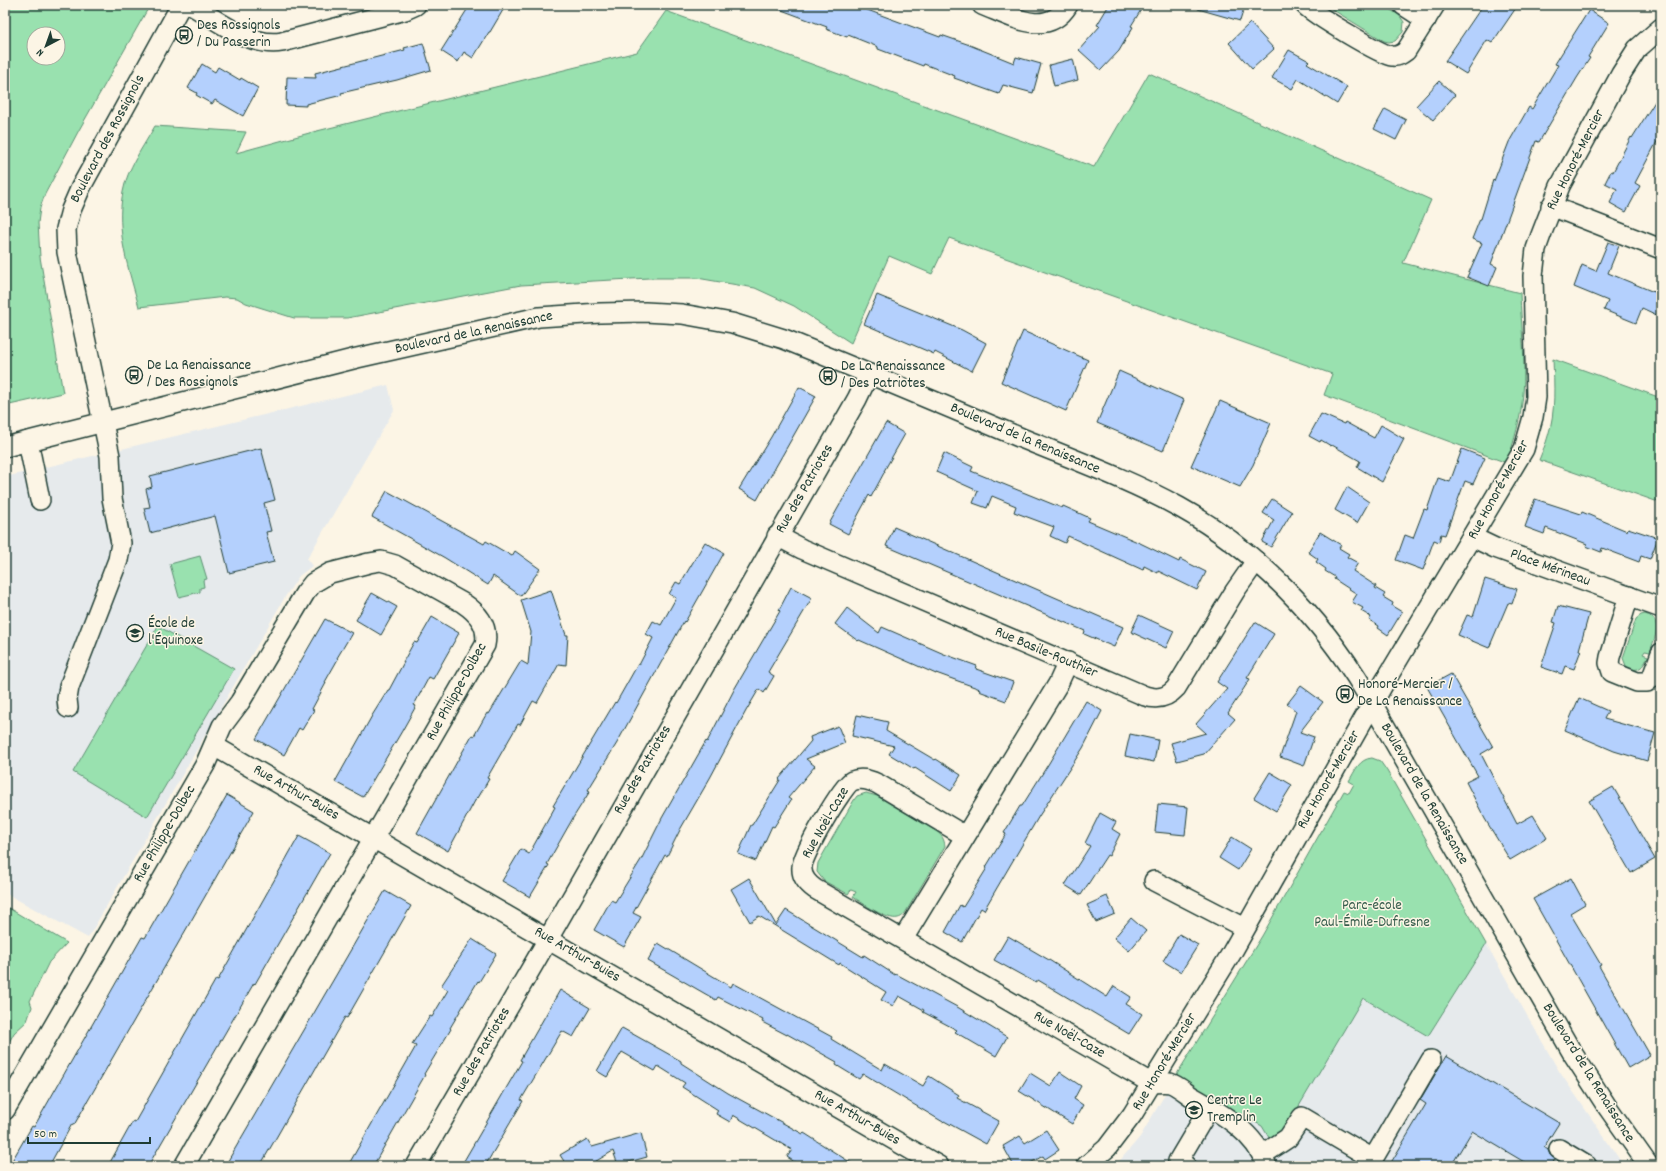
<svg xmlns="http://www.w3.org/2000/svg" width="1666" height="1171" viewBox="0 0 1666 1171" font-family="Dekko,sans-serif">
<style>
.built{fill:#e6eaec}
.green{fill:#99e1af;stroke:#5c8f72;fill-rule:evenodd}
.building{fill:#b4d0fd;stroke:#1f3d34}
.lines{fill:none;stroke-linecap:round;stroke-linejoin:round}
.minor-casing{stroke:#1f3d34;stroke-width:22}
.minor{stroke:#fcf5e5;stroke-width:19}
.labels{text-anchor:middle;dominant-baseline:central;stroke-width:3;stroke-linejoin:round;paint-order:stroke}
.poi-label{font-size:15px;fill:#1f3d34;stroke:#fcf5e5;text-anchor:start}
.street-label{font-size:15px;fill:#1f3d34;stroke:#fcf5e5}
.park-label{font-size:15px;fill:#375e4d;stroke:#fcf5e5}
</style>
<rect width="100%" height="100%" fill="#fcf5e5"/>
<filter id="ink" filterUnits="userSpaceOnUse"><feTurbulence type="fractalNoise" baseFrequency=".025" numOctaves="2"/><feDisplacementMap in="SourceGraphic" scale="8" xChannelSelector="R" yChannelSelector="G"/><feConvolveMatrix kernelMatrix="1 2 1 2 8 2 1 2 1" color-interpolation-filters="sRGB"/></filter>
<g filter="url(#ink)">
<!-- built -->
<g class="built">
<polygon points="388,385 394,410 307,559 312,566 299,576 285,597 88,938 5,893 5,477"/>
<polygon points="1486,944 1559,1071 1624,1166 1117,1166 1116,1165 1140,1137 1177,1074 1181,1081 1262,1126 1265,1130 1289,1123 1363,998 1428,1036"/>
</g>
<!-- green -->
<g class="green">
<path d="M5,5H150L79,130L45,194L40,208L38,223L40,257L63,393L5,406ZM34,34H58V58H34Z"/>
<polygon points="1325,5 1382,5 1399,15 1404,22 1403,32 1395,41 1389,42 1384,41"/>
<path d="M666,11L1094,167L1149,73L1431,200L1403,263L1520,293C1521,326 1526,361 1523,394C1521,418 1514,441 1507,463L1324,395L1332,374L949,238L932,274L889,256L851,343L794,306L755,288L697,278H649L521,285L347,318H294L246,303L237,298L225,297L139,307C129,270 115,231 123,192C127,169 143,147 155,126L246,132L236,153L313,132L637,52Z"/>
<path d="M1553,359L1661,398V503L1539,460C1542,452 1546,444 1548,436C1556,411 1554,385 1553,359Z"/>
<polygon points="200,556 207,579 203,580 204,587 200,588 200,592 179,597 170,564"/>
<path d="M1645,614C1665,620 1654,638 1650,652L1645,651L1643,654L1648,656C1644,667 1637,674 1626,666L1623,658L1636,619L1641,615Z"/>
<polygon points="158,626 234,669 147,817 73,772"/>
<path d="M1372,758L1380,761L1387,771L1486,944L1428,1036L1363,998L1289,1123L1271,1141L1262,1126L1181,1081L1177,1074L1262,936L1344,791L1349,793L1354,784L1349,781C1355,771 1359,759 1372,758Z"/>
<path d="M866,793L877,796L936,831C942,835 944,839 945,846L907,910C905,913 903,917 898,918C887,921 863,903 853,897L856,892L851,890L848,894L824,881L817,872L818,863L854,800L857,796Z"/>
<polygon points="5,906 67,943 49,962 30,1001 32,1007 27,1021 14,1033 6,1048 5,1056"/>
</g>
<!-- building -->
<g class="building">
<polygon points="470,5 506,5 490,32 489,32 473,58 464,52 458,62 441,51"/>
<polygon points="771,5 854,5 940,37 941,35 967,44 1014,63 1016,57 1041,64 1033,93 1003,85 999,94 954,78 955,76 924,64 923,66 878,49 878,47 848,35 847,37 826,29 827,27 771,6"/>
<polygon points="1109,5 1144,5 1131,26 1133,27 1119,51 1101,70 1079,50 1100,26 1097,25"/>
<polygon points="1198,5 1245,5 1240,21 1198,9"/>
<polygon points="1483,5 1518,5 1492,43 1487,40 1466,74 1445,61"/>
<polygon points="1589,10 1609,23 1588,57 1590,58 1577,78 1539,142 1536,141 1491,264 1497,267 1489,286 1467,277 1482,243 1472,239 1480,219 1481,219 1493,180 1494,181 1509,142 1529,107 1532,109 1558,65 1555,64"/>
<polygon points="1250,23 1274,49 1252,69 1229,43"/>
<polygon points="423,43 431,70 397,80 341,93 342,95 306,104 306,106 286,105 287,77 316,78 315,73 405,50 404,48"/>
<polygon points="1289,50 1309,61 1307,63 1347,87 1337,104 1298,79 1292,89 1272,78"/>
<polygon points="1073,59 1078,80 1054,86 1049,65"/>
<polygon points="202,64 215,72 218,67 240,80 241,78 258,88 243,116 215,100 212,104 196,95 197,93 188,88"/>
<polygon points="1439,81 1455,95 1433,120 1416,106"/>
<polygon points="1661,92 1661,134 1635,183 1640,186 1626,212 1610,203 1617,189 1605,183 1611,171 1613,172 1631,137 1632,138"/>
<polygon points="1385,109 1406,120 1396,140 1374,129"/>
<polygon points="1608,242 1619,246 1608,273 1661,295 1661,317 1642,308 1636,323 1604,310 1608,301 1574,287 1582,265 1596,271"/>
<polygon points="877,295 962,330 986,343 972,371 935,352 934,354 864,324"/>
<polygon points="1023,331 1088,360 1066,411 1001,382"/>
<polygon points="1119,371 1184,400 1163,451 1097,423"/>
<polygon points="799,387 816,396 757,500 739,489 771,437"/>
<polygon points="1220,401 1271,423 1253,465 1240,487 1191,466"/>
<polygon points="1321,414 1344,424 1345,422 1374,438 1381,425 1404,439 1382,482 1357,467 1360,461 1332,445 1331,446 1321,440 1320,442 1309,436"/>
<polygon points="886,423 905,434 884,471 885,471 871,497 869,495 848,534 829,524"/>
<polygon points="261,448 275,500 264,503 271,531 266,532 274,562 229,573 215,516 150,533 144,508 150,507 146,489 152,487 150,476"/>
<polygon points="1462,449 1485,458 1473,484 1465,481 1445,535 1441,534 1439,542 1434,540 1423,570 1396,560 1405,535 1413,538 1424,509 1427,510 1438,478 1450,482"/>
<polygon points="944,453 973,467 971,471 1062,508 1063,506 1090,518 1088,521 1140,543 1179,562 1180,559 1206,572 1197,590 1158,571 1158,573 1144,566 1143,570 1068,536 1065,543 1050,536 1054,527 1014,512 1016,506 992,496 987,508 973,503 978,491 936,472"/>
<polygon points="1347,487 1369,502 1357,523 1335,510"/>
<polygon points="387,491 484,544 486,541 512,556 515,551 540,569 521,596 493,576 488,585 445,558 372,517"/>
<polygon points="1272,499 1292,512 1271,547 1262,542 1274,520 1263,513"/>
<polygon points="1535,499 1581,514 1582,512 1627,531 1628,528 1658,538 1650,559 1641,556 1639,562 1602,548 1601,552 1586,546 1587,544 1546,528 1544,534 1525,527"/>
<polygon points="894,527 1123,627 1114,647 1084,634 1085,631 886,546"/>
<polygon points="1320,532 1341,545 1339,548 1349,554 1347,557 1358,563 1353,571 1376,586 1375,588 1385,594 1383,597 1393,603 1392,606 1402,612 1388,635 1378,628 1379,626 1369,620 1371,617 1361,611 1363,608 1352,602 1357,594 1334,579 1335,577 1325,571 1326,569 1316,562 1318,559 1308,552"/>
<polygon points="705,542 724,553 685,622 684,621 617,743 588,790 590,791 573,818 547,864 549,865 530,897 502,881 521,849 529,854 555,807 553,806 615,702 616,703 638,664 639,665 653,638 646,634 653,621 661,625 676,598 669,594 676,582 680,584"/>
<polygon points="1485,579 1517,589 1512,604 1508,603 1489,648 1458,635 1467,615 1473,617"/>
<polygon points="791,587 812,598 768,672 774,676 764,693 759,689 746,711 710,778 681,828 667,856 665,855 633,913 641,917 624,947 594,930 611,900 615,902 642,858 662,818 706,741 707,742 735,688 780,611 779,610"/>
<polygon points="551,590 566,635 568,635 566,665 559,664 537,703 533,701 520,725 518,724 487,778 489,779 478,798 477,797 448,851 417,833 472,735 474,736 487,713 489,714 521,661 528,665 531,632 521,600"/>
<polygon points="372,593 397,607 381,635 356,620"/>
<polygon points="1558,606 1589,614 1579,650 1581,650 1574,669 1565,666 1562,674 1541,667 1556,623 1553,622"/>
<polygon points="847,608 879,633 882,627 944,654 977,666 976,669 1013,682 1006,701 979,691 980,689 936,673 936,674 859,640 858,641 835,624"/>
<polygon points="1139,615 1174,631 1166,648 1131,632"/>
<polygon points="432,617 459,633 433,679 429,677 414,705 416,706 402,731 363,797 335,782 373,714 388,690 389,690 404,662 403,662 414,642 417,643"/>
<polygon points="325,619 352,633 337,658 338,659 325,682 326,683 312,709 314,710 302,730 299,728 284,755 256,739"/>
<polygon points="1255,622 1274,634 1247,678 1250,679 1228,713 1235,719 1204,754 1177,761 1171,743 1206,733 1196,724 1227,689 1217,682"/>
<polygon points="1451,674 1493,747 1481,754 1517,824 1533,815 1547,838 1510,860 1485,819 1466,782 1478,776 1427,687"/>
<polygon points="1301,686 1323,702 1300,732 1314,737 1304,766 1280,757 1296,711 1287,704"/>
<polygon points="1579,698 1608,711 1604,719 1655,733 1647,761 1614,751 1565,730"/>
<polygon points="1086,701 1102,711 1083,748 1039,816 984,910 981,908 962,942 945,932 960,905 963,907 987,868 986,867 1006,834 1004,833 1020,806 1022,806 1049,763"/>
<polygon points="857,715 888,722 886,731 935,760 936,759 961,775 951,791 915,768 914,769 889,754 894,746 852,736"/>
<polygon points="838,726 845,743 806,759 815,766 788,798 791,800 774,827 772,826 756,861 738,854 751,825 752,825 780,780 779,779 811,741 810,737"/>
<polygon points="1130,734 1158,740 1154,762 1125,756"/>
<polygon points="1270,772 1292,785 1276,811 1254,798"/>
<polygon points="1613,787 1655,859 1631,873 1589,801"/>
<polygon points="227,795 254,811 74,1125 72,1124 49,1166 9,1166 32,1126 34,1127 142,937 145,938"/>
<polygon points="1158,804 1188,807 1185,835 1155,832"/>
<polygon points="1100,813 1116,822 1112,829 1120,834 1109,856 1107,855 1081,895 1065,885 1090,846 1085,843"/>
<polygon points="299,836 330,853 255,984 254,983 148,1166 108,1166 133,1121 135,1122 216,979 218,980"/>
<polygon points="1232,837 1251,849 1238,870 1219,858"/>
<polygon points="749,878 776,925 786,910 863,957 864,955 895,975 896,974 959,1008 1007,1037 996,1056 955,1032 957,1030 923,1012 924,1010 899,996 893,1006 881,1000 886,992 840,963 839,965 759,916 750,922 731,889"/>
<polygon points="1571,878 1585,904 1570,913 1601,965 1599,966 1650,1055 1628,1068 1533,899"/>
<polygon points="385,891 411,906 347,1018 345,1017 260,1166 225,1166"/>
<polygon points="1107,896 1115,914 1096,922 1087,905"/>
<polygon points="1131,918 1146,931 1129,951 1114,938"/>
<polygon points="1179,934 1198,945 1181,972 1163,961"/>
<polygon points="1008,936 1049,960 1107,997 1114,986 1131,997 1126,1004 1142,1014 1129,1034 1038,980 1036,983 994,960"/>
<polygon points="472,939 496,954 479,982 478,981 450,1028 451,1029 424,1074 425,1075 373,1166 358,1166 350,1162 416,1046 412,1044 430,1016 432,1017 448,990 441,986"/>
<polygon points="658,943 731,987 733,983 832,1037 831,1039 882,1070 885,1064 923,1086 929,1076 959,1095 957,1098 999,1121 986,1144 944,1121 943,1122 863,1074 859,1079 836,1065 837,1062 787,1034 787,1035 762,1022 763,1020 718,997 716,1000 648,961"/>
<polygon points="560,990 590,1008 573,1037 562,1031 521,1100 523,1101 485,1166 461,1166 522,1061 520,1060"/>
<polygon points="622,1028 681,1061 681,1063 728,1093 803,1134 804,1133 856,1166 801,1166 787,1157 792,1150 733,1115 730,1122 716,1114 718,1110 682,1087 685,1083 658,1066 655,1071 622,1052 607,1077 597,1071"/>
<polygon points="1446,1056 1559,1123 1544,1147 1548,1150 1550,1155 1555,1159 1551,1166 1531,1166 1472,1131 1451,1166 1389,1166 1426,1104 1420,1100"/>
<polygon points="1060,1072 1081,1086 1074,1099 1083,1105 1072,1124 1019,1091 1030,1073 1051,1086"/>
<polygon points="1046,1130 1059,1150 1045,1159 1043,1156 1025,1166 1014,1166 1003,1146 1020,1136 1025,1143"/>
<polygon points="641,1133 647,1157 618,1165 613,1151 588,1166 567,1166 560,1155 587,1139 592,1147"/>
</g>
<g class="lines">
<!-- minor casing -->
<g class="minor-casing">
<g id="minor">
<path d="M191,5C217,20 251,48 282,42L405,10L416,5"/>
<path d="M982,5C1011,16 1047,39 1068,5"/>
<path d="M1305,5C1313,14 1381,55 1392,56C1398,57 1402,54 1406,51L1435,5"/>
<polyline points="1403,5 1426,20"/>
<polyline points="1551,206 1661,249"/>
<polyline points="28,441 40,500"/>
<path d="M5,447L357,358L539,317L600,313L645,312L682,314L732,323L784,339C863,371 941,404 1019,437C1072,459 1128,479 1179,507C1256,550 1319,615 1365,691L1573,1054L1606,1105L1649,1166"/>
<path d="M777,536L802,549L1145,696C1158,700 1167,698 1176,688L1235,591L1256,561"/>
<polyline points="1472,537 1495,548 1661,608"/>
<polyline points="1629,596 1610,657 1609,663 1612,672 1637,682 1647,682 1652,677 1661,653"/>
<polyline points="68,708 67,699 69,687 118,560 121,543 112,498 110,456 67,252 66,229 71,210 81,187 181,5"/>
<polyline points="214,746 939,1166"/>
<path d="M965,836L878,784C870,780 861,777 852,781C842,786 802,855 802,867C801,877 808,884 815,889L1151,1083C1157,1083 1164,1082 1170,1083C1177,1085 1185,1092 1191,1096C1221,1113 1255,1132 1267,1166"/>
<polyline points="1154,881 1245,928"/>
<polyline points="903,939 1058,684 1068,662"/>
<path d="M5,1110L205,765L222,726L240,702L305,593L313,583L330,573L369,563L381,561L395,565L463,603C478,613 489,626 485,645L184,1166"/>
<polyline points="1559,1149 1587,1166"/>
<polyline points="1262,1155 1288,1138 1302,1117 1373,1159 1431,1060"/>
<polyline points="416,1166 536,960 857,399 869,374"/>
<polyline points="1086,1166 1107,1148 1132,1115 1231,954 1384,683 1524,449 1533,417 1536,397 1533,276 1536,249 1541,235 1560,186 1621,74 1637,49 1661,28"/>
<polyline points="1186,1166 1178,1161 1210,1107"/>
</g>
</g>
<!-- minor -->
<use href="#minor" class="minor"/>
</g>
</g>
<!-- icons -->
<defs>
<g id="bus-ring" transform="scale(0.9)"><circle r="9.5" fill="#fcf5e5" stroke="#1f3d34" stroke-width="1.5"/><path d="M-5-6H5V4H4V6H2V4H-2V6H-4V4H-5ZM-3.5-4V0h7V-4ZM-3.5 1.2v1.5H-2V1.2ZM2 1.2v1.5H3.5V1.2Z" fill="#1f3d34"/></g>
<g id="school-ring" transform="scale(0.9)"><circle r="9.5" fill="#fcf5e5" stroke="#1f3d34" stroke-width="1.5"/><path d="M0-5L7-2L0 1L-7-2ZM-4 1L0 2.5L4 1V4Q0 6-4 4Z" fill="#1f3d34"/></g>
<g id="university-ring" transform="scale(0.9)"><circle r="9.5" fill="#fcf5e5" stroke="#1f3d34" stroke-width="1.5"/><path d="M0-5L7-2L0 1L-7-2ZM-4 1L0 2.5L4 1V4Q0 6-4 4Z" fill="#1f3d34"/></g>
</defs>
<g fill-rule="evenodd">
<use href="#bus-ring" x="184" y="35"/>
<use href="#bus-ring" x="134" y="375"/>
<use href="#bus-ring" x="828" y="376"/>
<use href="#school-ring" x="135" y="633"/>
<use href="#bus-ring" x="1345" y="694"/>
<use href="#university-ring" x="1194" y="1110"/>
</g>
<g class="labels">
<!-- poi labels -->
<g class="poi-label">
<text x="197" y="26">Des Rossignols<tspan x="197" dy="17">/ Du Passerin</tspan></text>
<text x="147" y="366">De La Renaissance<tspan x="147" dy="17">/ Des Rossignols</tspan></text>
<text x="841" y="367">De La Renaissance<tspan x="841" dy="17">/ Des Patriotes</tspan></text>
<text x="148" y="624">École de<tspan x="148" dy="17">l'Équinoxe</tspan></text>
<text x="1358" y="685">Honoré-Mercier /<tspan x="1358" dy="17">De La Renaissance</tspan></text>
<text x="1207" y="1101">Centre Le<tspan x="1207" dy="17">Tremplin</tspan></text>
</g>
<!-- street labels -->
<g class="street-label">
<text transform="translate(108 139) rotate(-62)">Boulevard des Rossignols</text>
<text transform="translate(1576 160) rotate(-63)">Rue Honoré-Mercier</text>
<text transform="translate(474 333) rotate(-12)">Boulevard de la Renaissance</text>
<text transform="translate(1025 439) rotate(23)">Boulevard de la Renaissance</text>
<text transform="translate(805 489) rotate(-60)">Rue des Patriotes</text>
<text transform="translate(1499 490) rotate(-61)">Rue Honoré-Mercier</text>
<text transform="translate(1550 568) rotate(20)">Place Mérineau</text>
<text transform="translate(1046 653) rotate(23)">Rue Basile-Routhier</text>
<text transform="translate(457 692) rotate(-61)">Rue Philippe-Dolbec</text>
<text transform="translate(643 770) rotate(-60)">Rue des Patriotes</text>
<text transform="translate(1329 780) rotate(-60)">Rue Honoré-Mercier</text>
<text transform="translate(296 793) rotate(30)">Rue Arthur-Buies</text>
<text transform="translate(1424 794) rotate(60)">Boulevard de la Renaissance</text>
<text transform="translate(826 823) rotate(-60)">Rue Noël-Caze</text>
<text transform="translate(165 834) rotate(-60)">Rue Philippe-Dolbec</text>
<text transform="translate(577 955) rotate(30)">Rue Arthur-Buies</text>
<text transform="translate(1069 1035) rotate(30)">Rue Noël-Caze</text>
<text transform="translate(482 1052) rotate(-60)">Rue des Patriotes</text>
<text transform="translate(1165 1062) rotate(-59)">Rue Honoré-Mercier</text>
<text transform="translate(1588 1073) rotate(58)">Boulevard de la Renaissance</text>
<text transform="translate(857 1118) rotate(30)">Rue Arthur-Buies</text>
</g>
<!-- park labels -->
<g class="park-label">
<text x="1372" y="906">Parc-école<tspan x="1372" dy="17">Paul-Émile-Dufresne</tspan></text>
</g>
</g>
<!-- margin -->
<rect width="1666" height="1171" fill="none" stroke="#fcf5e5" stroke-width="20"/>
<rect x="10" y="10" width="1646" height="1151" fill="none" stroke="#1f3d34" stroke-width="1.5" filter="url(#ink)"/>
<!-- north arrow -->
<g transform="translate(46 46) rotate(221)"><circle r="19" fill="#fcf5e5" stroke="#a4ab9e"/>
<path d="M0-3L7 15L0 10L-7 15Z" fill="#1f3d34"/>
<text y="-6" font-size="11" font-weight="bold" text-anchor="middle" fill="#1f3d34">N</text>
</g>
<!-- scale -->
<path d="M28 1137v6h122v-6" fill="none" stroke="#1f3d34" stroke-width="2"/>
<text x="34" y="1137" font-size="12" fill="#1f3d34" stroke="#fcf5e5" stroke-width="3" paint-order="stroke">50 m</text>
</svg>
